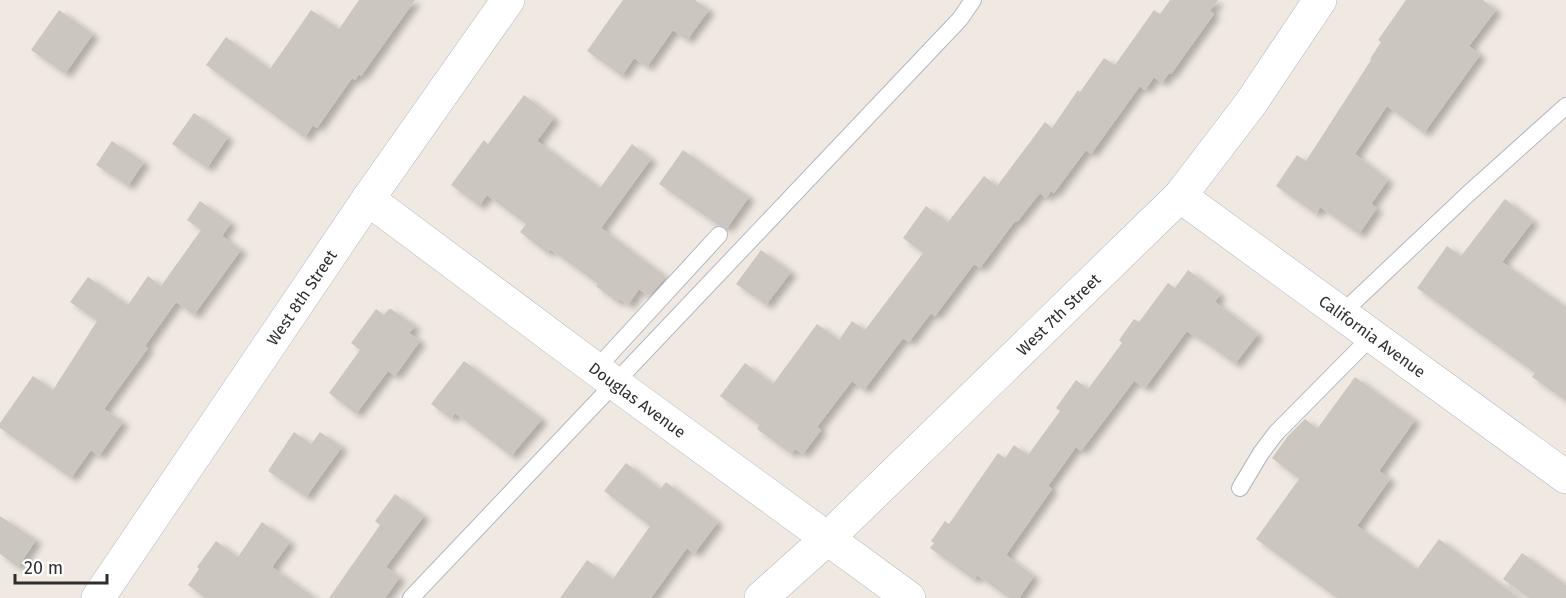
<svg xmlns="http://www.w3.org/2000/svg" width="1566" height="598" viewBox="0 0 1566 598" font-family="'Fira Sans',sans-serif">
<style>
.building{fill:#cbc7bf;filter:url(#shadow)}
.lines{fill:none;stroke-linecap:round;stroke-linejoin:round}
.lane-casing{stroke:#b4b7c1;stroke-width:18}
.street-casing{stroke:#b4b7c1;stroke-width:34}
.lane{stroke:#fff;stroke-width:16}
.street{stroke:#fff;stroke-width:33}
.labels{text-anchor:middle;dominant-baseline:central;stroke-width:4.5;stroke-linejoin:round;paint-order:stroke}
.street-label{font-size:16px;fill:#2e2e2e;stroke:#fff}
</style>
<defs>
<filter id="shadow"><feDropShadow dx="6" dy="4" stdDeviation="3" flood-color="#0004"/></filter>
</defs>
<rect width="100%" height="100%" fill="#efe9e1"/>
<!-- building -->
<g class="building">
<polygon points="359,0 415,0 361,76 359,74 355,80 352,78 317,128 313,125 305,138 206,65 226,37 270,69 311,10 339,29"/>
<polygon points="623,0 695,0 709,10 687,40 673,30 647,67 634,58 622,76 587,51"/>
<polygon points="1170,0 1218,0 1210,11 1214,14 1171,74 1169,73 1162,83 1154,77 1145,90 1140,86 1091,154 1086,150 1054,193 1051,191 1046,198 1040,193 1017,222 1015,221 980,268 974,264 935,316 931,313 909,342 903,338 864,390 852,381 817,427 821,430 803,454 795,449 791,454 757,429 759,425 720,396 745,363 773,384 817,324 839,340 852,321 865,330 923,253 903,238 926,206 948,222 984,176 997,186 1045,122 1052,128 1078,90 1080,92 1104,58 1115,65 1154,10 1160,14"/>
<polygon points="1406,0 1483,0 1496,10 1469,46 1480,55 1424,133 1387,106 1355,154 1388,180 1371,204 1377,208 1359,234 1320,207 1316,214 1276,186 1297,155 1306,161 1371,60 1370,59 1381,42 1378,40"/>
<polygon points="59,10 93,34 65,74 31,50"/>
<polygon points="524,95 554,118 537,141 600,188 632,144 651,159 601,228 666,277 649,296 639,289 628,305 620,299 617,302 596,286 598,284 550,249 547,253 520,232 526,224 487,195 479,206 451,185 484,140 488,144"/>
<polygon points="194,113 228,137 207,168 172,144"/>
<polygon points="112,141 144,162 128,186 96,165"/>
<polygon points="683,150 749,197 727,228 718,225 659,184"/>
<polygon points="1505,199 1533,221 1502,262 1566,307 1566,401 1532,377 1535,373 1417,288 1447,246 1461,256"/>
<polygon points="200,201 231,223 222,236 241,250 194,315 176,302 145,346 148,348 104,409 123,422 99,456 91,450 71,478 0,428 0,423 33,376 53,390 97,321 70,302 88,277 128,305 148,276 161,286 201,230 187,220"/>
<polygon points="761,250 791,272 766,305 736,284"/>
<polygon points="1188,270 1220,294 1215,302 1258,334 1235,364 1196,336 1195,337 1187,331 1145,388 1134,381 1081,451 1076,447 1048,486 1052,489 1006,555 1034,576 1019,598 1009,598 977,575 974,580 930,548 934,543 931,541 945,521 949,524 998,453 1005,458 1014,445 1028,455 1060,411 1056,408 1076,380 1088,389 1122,343 1119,340 1134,319 1139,322 1168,283 1175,288"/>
<polygon points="376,309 384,315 389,309 391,309 415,326 409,333 420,341 395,376 388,371 356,414 329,393 360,350 351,343"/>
<polygon points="464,361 542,419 511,456 455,413 451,419 431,404"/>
<polygon points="1355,377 1415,420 1379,471 1390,479 1357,526 1417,569 1439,539 1519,598 1337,598 1256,539 1299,479 1272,458 1288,436 1305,419 1317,429"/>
<polygon points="294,432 311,444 320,432 342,447 306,497 268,471"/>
<polygon points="626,463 660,489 666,482 718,522 694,554 687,548 651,598 560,598 587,560 613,579 650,526 604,491"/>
<polygon points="395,494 424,516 386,567 400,577 385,598 329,598 380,525 375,521"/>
<polygon points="0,516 36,540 18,567 0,554"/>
<polygon points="262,522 290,542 272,567 315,598 205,598 188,585 199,569 197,567 216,541 238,557"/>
<polygon points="1522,553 1566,585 1566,598 1529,598 1503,579"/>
</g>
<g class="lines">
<!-- lane casing -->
<g class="lane-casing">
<g id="lane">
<polyline points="1341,314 1468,194 1566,106"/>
<polyline points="596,369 719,235"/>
<polyline points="1240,488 1261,453 1276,433 1372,336"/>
<polyline points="411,598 960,19 973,0"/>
</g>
</g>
<!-- street casing -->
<g class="street-casing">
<g id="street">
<path id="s1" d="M1180,196L1566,477"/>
<path id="s2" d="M368,199L613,382L909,598"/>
<path id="s3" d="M98,598L368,199L508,0"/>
<path id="s4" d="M761,598L828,538L1180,196L1251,103L1320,0"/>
</g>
</g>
<!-- lane -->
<use href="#lane" class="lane"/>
<!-- street -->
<use href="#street" class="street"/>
</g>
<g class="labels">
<!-- street labels -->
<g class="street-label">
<text stroke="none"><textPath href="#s3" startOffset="363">West 8th Street</textPath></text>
<text stroke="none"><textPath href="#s4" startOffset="411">West 7th Street</textPath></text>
<text stroke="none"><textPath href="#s1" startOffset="238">California Avenue</textPath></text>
<text stroke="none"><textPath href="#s2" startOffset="336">Douglas Avenue</textPath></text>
</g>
</g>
<!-- scale -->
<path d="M15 574v9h92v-9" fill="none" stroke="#2e2e2e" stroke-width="3"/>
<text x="24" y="574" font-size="18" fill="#2e2e2e" stroke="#ffffff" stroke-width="4.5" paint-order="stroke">20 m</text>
</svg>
